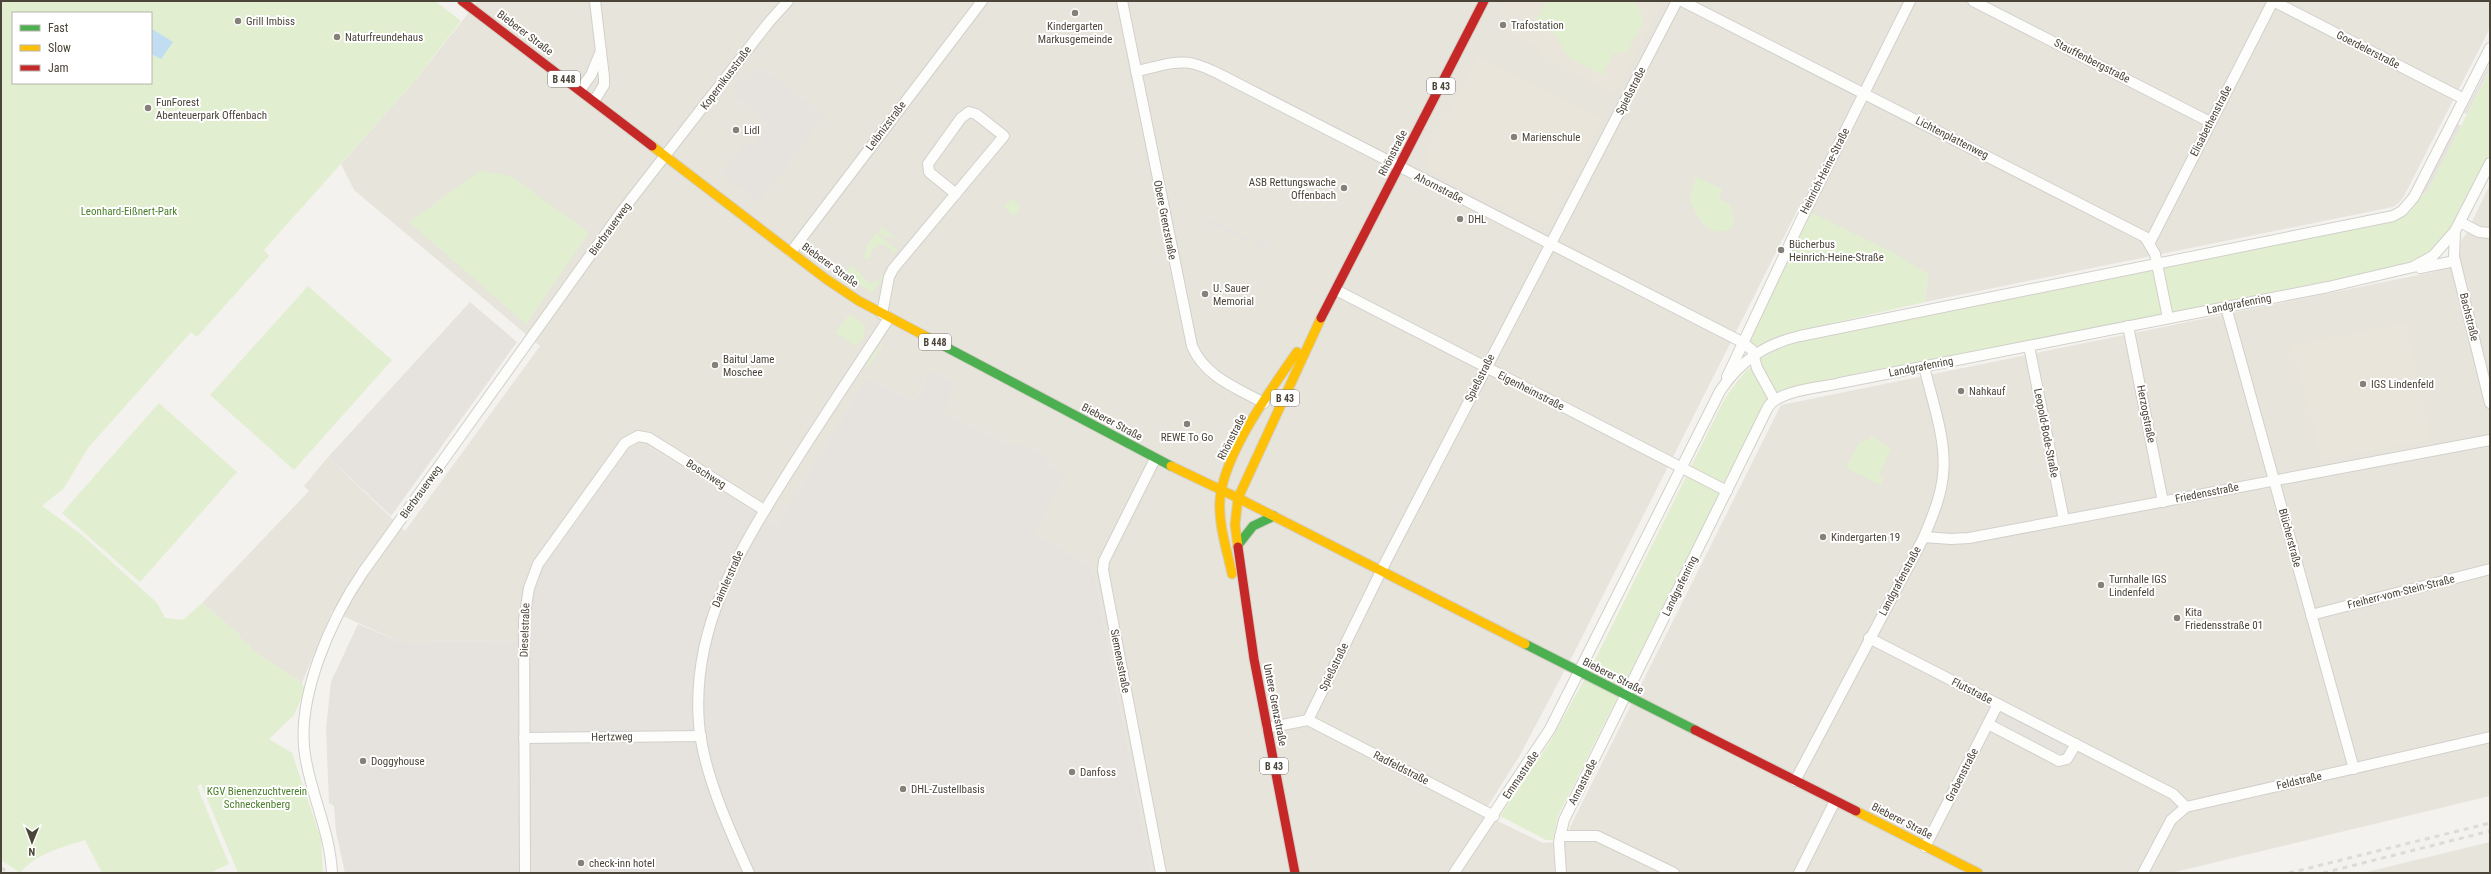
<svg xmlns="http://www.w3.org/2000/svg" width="2491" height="874" viewBox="0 0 2491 874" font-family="'Roboto Condensed',sans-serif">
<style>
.residential{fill:#e7e4dc}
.industrial{fill:#e6e2de}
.education{fill:#eae5da}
.green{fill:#e1eecf;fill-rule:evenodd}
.parking{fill:#e6e3df}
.water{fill:#c0ddf1}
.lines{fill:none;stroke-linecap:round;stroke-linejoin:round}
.street-casing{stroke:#d2d0cb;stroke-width:12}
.fast-casing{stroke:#d3cfc5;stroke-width:11}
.slow-casing{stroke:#d3cfc5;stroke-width:11}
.jam-casing{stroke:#d3cfc5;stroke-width:11}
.street{stroke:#fdfdfc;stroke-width:10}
.fast{stroke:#4caf50;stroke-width:9}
.slow{stroke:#ffc107;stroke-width:9}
.jam{stroke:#c62828;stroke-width:9}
.rail{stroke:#dbdbda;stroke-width:3;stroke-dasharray:5 5;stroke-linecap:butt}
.poi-dot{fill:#868178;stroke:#fff;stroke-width:1.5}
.labels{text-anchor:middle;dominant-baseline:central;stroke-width:4;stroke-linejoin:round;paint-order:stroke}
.shield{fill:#fff;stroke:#817c74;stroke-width:1}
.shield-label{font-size:10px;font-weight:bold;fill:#4b4439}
.poi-label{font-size:11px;fill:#4b4439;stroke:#fff;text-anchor:start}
.street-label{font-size:11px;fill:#4b4439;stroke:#fff}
.park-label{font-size:11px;fill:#4a7f2a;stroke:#fff}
</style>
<rect width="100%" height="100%" fill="#f4f2ee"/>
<!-- residential -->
<g class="residential">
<polygon points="478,1 2490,1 2490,28 2404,196 2399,203 2393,207 1925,302 1928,274 1799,207 1576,649 1520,755 1483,814 1543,843 1568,841 1570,827 1781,405 2438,271 2466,234 2490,184 2490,796 2171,873 1152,873 1093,566 1035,535 1047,465 1050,458 1016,442 1013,446 941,413 956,383 925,382 915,401 867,377 776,526 649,447 628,450 552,553 531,601 530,641 400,642 332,611 302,683 259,655 239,637 240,635 202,603 309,491 304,486 328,457 405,531 540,346 354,190 341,164 413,83"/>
<polygon points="2490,842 2490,873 2363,873 2391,866"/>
</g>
<!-- industrial -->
<polygon class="industrial" points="931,371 956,383 942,413 1013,446 1016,442 1050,458 1047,465 1065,474 1035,535 1093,566 1152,873 345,873 336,832 334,806 329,803 326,729 331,682 358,624 400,642 530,641 531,601 543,567 628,450 642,446 649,447 776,526 867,377 915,401"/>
<!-- education -->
<g class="education">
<polygon points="1505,1 1649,1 1660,6 1616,93 1540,54 1542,50 1505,32 1510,23 1497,16"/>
<polygon points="1477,56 1602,119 1549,224 1541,226 1487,198 1486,201 1432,171 1426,164 1426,155"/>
<polygon points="2406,323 2431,439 2320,460 2315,431 2291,346"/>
</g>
<!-- green -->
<g class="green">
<path d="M1,1H435L461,21L413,83L264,250L269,256L197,337L191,332L88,448L64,488L42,506L82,535L157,603L165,618L183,620L202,603L240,635L239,637L259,655L302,683L305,690L294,715L269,739L292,753L321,839L323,873H238L201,784L197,786L229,864L210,873H102L85,840C64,846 34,855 20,873L1,860ZM13,13H151V83H13Z"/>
<polygon points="1546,1 1632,1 1640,9 1643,23 1626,54 1620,51 1617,55 1614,53 1602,75 1568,57 1556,36 1534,24"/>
<path d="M2490,70V153L2450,232L2427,257L2396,268L1780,392L1767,399L1558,816L1553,840H1546L1500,816L1548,745L1593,664L1723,402C1745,367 1762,353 1802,340L2392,221C2398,219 2405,217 2409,213C2416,206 2417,197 2426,193Z"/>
<polygon points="480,171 511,176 589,233 526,324 409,222"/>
<path d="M1696,177L1722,189L1719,199L1730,205C1732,213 1737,223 1729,230C1706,237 1697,216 1689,199Z"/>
<polygon points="1012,198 1021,207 1014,216 1004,207"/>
<polygon points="1810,212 1894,253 1928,274 1925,302 1807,329 1774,339 1760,346 1751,344 1749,340"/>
<polygon points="882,227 908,247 893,237 885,237 877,232"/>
<polygon points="876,233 897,249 894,254 885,244 883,246 880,244 870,252 872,254 868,259 863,257 861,260 867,250 865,248"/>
<polygon points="851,265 871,284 875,280 877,282 882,275 880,273 884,276 872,293 844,275"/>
<polygon points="308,286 392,360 294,470 210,395"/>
<path d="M849,315C859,320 867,323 864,337L855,346L835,332Z"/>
<polygon points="881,344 883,345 868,367 866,365"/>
<polygon points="159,403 237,472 140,582 62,513"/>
<polygon points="1871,436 1891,449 1879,475 1883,479 1880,485 1848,469 1847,465 1860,442 1869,440"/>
</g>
<!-- parking -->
<g class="parking">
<polygon points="2490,63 2490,69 2467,114 2464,113"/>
<polygon points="758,65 824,116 759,202 721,174 745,142 751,146 768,123 734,96 737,93 732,89 740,78 745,82"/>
<polygon points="2458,124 2461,126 2426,193 2420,195"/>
<polygon points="1208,218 1252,240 1250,243 1207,223"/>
<polygon points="1258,238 1270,244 1267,249 1255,244"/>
<polygon points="470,302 517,342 391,516 328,457"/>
<polygon points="857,355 859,356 828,404 826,402"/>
<polygon points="646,451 653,456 655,454 674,465 675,479 705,498 717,490 744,506 737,512 739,520 744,523 718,571 704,604 692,598 692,560 673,560 673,575 634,574 634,615 533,616 537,589 549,565 584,516 591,521 596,515 589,509 627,461 634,466"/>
<polygon points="2002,712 2066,744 2068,747 2064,754 2060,755 1997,723 1995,718 1998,713"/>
</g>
<!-- water -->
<polygon class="water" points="152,29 173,42 161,59 151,54"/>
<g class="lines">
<!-- street casing -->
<g class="street-casing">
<g id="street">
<path d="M1122,1L1192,346C1205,377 1237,388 1264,403"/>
<polyline points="1682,1 2145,237 2155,254 2168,318"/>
<polyline points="1973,1 2210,122"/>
<path d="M1136,71C1180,62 1183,55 1225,77L1742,342L1752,350L1757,368L1774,399"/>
<polyline points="580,90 591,75 601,51"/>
<polyline points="594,101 604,85 604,77 595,1"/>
<polyline points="2460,222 2479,232 2490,233"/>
<polyline points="2455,232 2454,257 2490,403"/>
<polyline points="2150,242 2273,1 2464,99"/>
<polyline points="791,252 982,1"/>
<polyline points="2420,268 2455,261"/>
<polyline points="1336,290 1727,491"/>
<polyline points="2226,307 2354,769"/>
<polyline points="882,314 889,277 893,269 1004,136 976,114 969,112 961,118 928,164 929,172 956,194"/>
<polyline points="2128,326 2163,502"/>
<polyline points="2029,346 2064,520"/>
<polyline points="1727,377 1801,220 1910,1"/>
<polyline points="1155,459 1104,561 1103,570 1161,873"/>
<polyline points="1924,537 1951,539 1969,538 2490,440"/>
<polyline points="2311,615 2490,569"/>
<polyline points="1869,638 2173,794 2186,807"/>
<polyline points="1308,720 1387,559 1677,1"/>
<polyline points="1308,720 1494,816"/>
<polyline points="1988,724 2059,761 2067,759 2076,744"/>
<polyline points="1267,728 1308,720"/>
<polyline points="524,738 701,736"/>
<path d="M1795,781L1924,537C1932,517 1941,497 1943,475C1947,440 1932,401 1924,366"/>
<polyline points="1560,836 1597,836 1674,873"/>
<polyline points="1925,847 1998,704"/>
<path d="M332,873C330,831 311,795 305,755C296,697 331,619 363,572L622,211L769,22L788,1"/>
<polyline points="525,873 524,620 529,588 538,564 625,443 638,436 649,438 764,510"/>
<path d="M749,873C729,829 703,772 699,724C691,624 742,546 793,465C824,416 857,367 889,318"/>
<path d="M1454,873L1550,729L1720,391C1740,361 1765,344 1800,336L2393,216L2402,211L2414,197L2490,48"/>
<path d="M1561,873L1559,842L1564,820L1768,407C1779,390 1820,388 1840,383L2328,287L2413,267L2433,256L2455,231L2490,163"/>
<polyline points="1799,873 1835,801"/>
<polyline points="2143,873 2171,820 2186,807 2490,737"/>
</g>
</g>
<!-- fast casing -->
<g class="fast-casing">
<g id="fast">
<polyline points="927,337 1171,466"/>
<polyline points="1238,545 1253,526 1274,516"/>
<polyline points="1525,644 1695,730"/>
</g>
</g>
<!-- slow casing -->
<g class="slow-casing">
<g id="slow">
<polyline points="652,146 826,279 859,301 927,337"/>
<polyline points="1171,466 1238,498"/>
<polyline points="1238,498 1525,644"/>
<polyline points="1238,547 1235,525 1238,498 1321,318"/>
<path d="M1232,574C1227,550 1218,524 1220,499C1224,454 1271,389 1297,352"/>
<polyline points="1856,811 1978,873"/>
</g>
</g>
<!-- jam casing -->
<g class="jam-casing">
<g id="jam">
<polyline points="462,1 652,146"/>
<polyline points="1321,318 1484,1"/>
<polyline points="1238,547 1254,659 1295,873"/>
<polyline points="1695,730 1856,811"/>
</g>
</g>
<!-- street -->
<use href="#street" class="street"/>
<!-- fast -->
<use href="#fast" class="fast"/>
<!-- slow -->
<use href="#slow" class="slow"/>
<!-- jam -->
<use href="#jam" class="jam"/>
<!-- rail -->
<g class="rail">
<polyline points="1,868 10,873"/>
<polyline points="2289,873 2490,823"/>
<polyline points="2323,873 2490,831"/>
</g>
</g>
<!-- markers -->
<g class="poi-dot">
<circle cx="1075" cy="13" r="4"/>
<circle cx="238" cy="21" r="4"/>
<circle cx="1503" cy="25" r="4"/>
<circle cx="337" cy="37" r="4"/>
<circle cx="148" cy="108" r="4"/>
<circle cx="736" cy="130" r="4"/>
<circle cx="1514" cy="137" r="4"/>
<circle cx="1344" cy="188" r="4"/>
<circle cx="1460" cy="219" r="4"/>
<circle cx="1781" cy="250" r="4"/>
<circle cx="1205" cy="294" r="4"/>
<circle cx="715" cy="365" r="4"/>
<circle cx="2363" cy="384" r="4"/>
<circle cx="1961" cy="391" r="4"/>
<circle cx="1187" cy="424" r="4"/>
<circle cx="1823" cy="537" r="4"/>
<circle cx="2101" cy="585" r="4"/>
<circle cx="2177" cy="618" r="4"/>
<circle cx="363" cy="761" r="4"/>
<circle cx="1072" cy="772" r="4"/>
<circle cx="903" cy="789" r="4"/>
<circle cx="581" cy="863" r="4"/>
</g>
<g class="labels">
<!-- shield labels -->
<g class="shield">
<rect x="548" y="71" width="32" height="16" rx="3"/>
<rect x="1427" y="78" width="28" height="16" rx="3"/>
<rect x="919" y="334" width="32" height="16" rx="3"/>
<rect x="1271" y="390" width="28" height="16" rx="3"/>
<rect x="1260" y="758" width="28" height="16" rx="3"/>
</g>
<g class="shield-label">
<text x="564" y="79">B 448</text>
<text x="1441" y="86">B 43</text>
<text x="935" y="342">B 448</text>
<text x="1285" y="398">B 43</text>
<text x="1274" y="766">B 43</text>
</g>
<!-- poi labels -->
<g class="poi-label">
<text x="246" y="21">Grill Imbiss</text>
<text x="1511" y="25">Trafostation</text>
<text x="1075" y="26" text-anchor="middle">Kindergarten<tspan x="1075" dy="13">Markusgemeinde</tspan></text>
<text x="345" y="37">Naturfreundehaus</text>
<text x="156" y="102">FunForest<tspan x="156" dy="13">Abenteuerpark Offenbach</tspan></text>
<text x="744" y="130">Lidl</text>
<text x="1522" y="137">Marienschule</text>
<text x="1336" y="182" text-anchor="end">ASB Rettungswache<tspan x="1336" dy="13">Offenbach</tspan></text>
<text x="1468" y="219">DHL</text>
<text x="1789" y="244">Bücherbus<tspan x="1789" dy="13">Heinrich-Heine-Straße</tspan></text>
<text x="1213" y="288">U. Sauer<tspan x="1213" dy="13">Memorial</tspan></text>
<text x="723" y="359">Baitul Jame<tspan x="723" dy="13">Moschee</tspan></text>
<text x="2371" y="384">IGS Lindenfeld</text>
<text x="1969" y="391">Nahkauf</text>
<text x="1187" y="437" text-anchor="middle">REWE To Go</text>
<text x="1831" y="537">Kindergarten 19</text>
<text x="2109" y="579">Turnhalle IGS<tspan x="2109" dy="13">Lindenfeld</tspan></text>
<text x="2185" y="612">Kita<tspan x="2185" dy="13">Friedensstraße 01</tspan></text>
<text x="371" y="761">Doggyhouse</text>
<text x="1080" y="772">Danfoss</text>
<text x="911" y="789">DHL-Zustellbasis</text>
<text x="589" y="863">check-inn hotel</text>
</g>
<!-- street labels -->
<g class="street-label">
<text transform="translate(525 33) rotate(37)">Bieberer Straße</text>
<text transform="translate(2368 50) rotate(27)">Goerdelerstraße</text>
<text transform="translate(2092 61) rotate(27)">Stauffenbergstraße</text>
<text transform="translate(726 78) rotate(-53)">Kopernikusstraße</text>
<text transform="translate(1631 91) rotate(-63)">Spießstraße</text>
<text transform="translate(2211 121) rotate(-63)">Elisabethenstraße</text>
<text transform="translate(886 126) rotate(-53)">Leibnizstraße</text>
<text transform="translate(1952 138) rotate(27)">Lichtenplattenweg</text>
<text transform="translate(1393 153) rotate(-63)">Rhönstraße</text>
<text transform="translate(1825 171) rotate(-63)">Heinrich-Heine-Straße</text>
<text transform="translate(1439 188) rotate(27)">Ahornstraße</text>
<text transform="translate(1165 220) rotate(79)">Obere Grenzstraße</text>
<text transform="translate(610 229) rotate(-54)">Bierbrauerweg</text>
<text transform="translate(830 265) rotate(36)">Bieberer Straße</text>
<text transform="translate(2239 304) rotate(-11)">Landgrafenring</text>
<text transform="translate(2469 317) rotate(76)">Bachstraße</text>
<text transform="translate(1921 367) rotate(-11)">Landgrafenring</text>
<text transform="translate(1480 378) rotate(-63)">Spießstraße</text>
<text transform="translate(1531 391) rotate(27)">Eigenheimstraße</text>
<text transform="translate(2146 414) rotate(79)">Herzogstraße</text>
<text transform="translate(1112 422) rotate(28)">Bieberer Straße</text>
<text transform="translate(2046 433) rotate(79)">Leopold-Bode-Straße</text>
<text transform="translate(1232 437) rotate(-63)">Rhönstraße</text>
<text transform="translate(706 474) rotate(32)">Boschweg</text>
<text transform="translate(421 492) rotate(-54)">Bierbrauerweg</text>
<text transform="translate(2207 493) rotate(-11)">Friedensstraße</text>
<text transform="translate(2290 538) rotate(75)">Blücherstraße</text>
<text transform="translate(728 579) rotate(-66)">Daimlerstraße</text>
<text transform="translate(1900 581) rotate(-62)">Landgrafenstraße</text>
<text transform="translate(1680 586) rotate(-64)">Landgrafenring</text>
<text transform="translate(2401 592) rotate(-14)">Freiherr-vom-Stein-Straße</text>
<text transform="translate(525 630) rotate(-88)">Dieselstraße</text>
<text transform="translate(1120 661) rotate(79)">Siemensstraße</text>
<text transform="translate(1334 667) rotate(-64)">Spießstraße</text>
<text transform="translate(1613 676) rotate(27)">Bieberer Straße</text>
<text transform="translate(1972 691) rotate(27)">Flutstraße</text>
<text transform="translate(1275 705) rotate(79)">Untere Grenzstraße</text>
<text transform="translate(612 737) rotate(-1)">Hertzweg</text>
<text transform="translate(1401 768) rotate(27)">Radfeldstraße</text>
<text transform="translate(1521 775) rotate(-56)">Emmastraße</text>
<text transform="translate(1962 775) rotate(-63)">Grabenstraße</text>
<text transform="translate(2299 781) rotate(-13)">Feldstraße</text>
<text transform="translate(1583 782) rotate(-63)">Annastraße</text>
<text transform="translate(1902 821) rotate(27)">Bieberer Straße</text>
</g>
<!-- park labels -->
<g class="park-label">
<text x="129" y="211">Leonhard-Eißnert-Park</text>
<text x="257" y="791">KGV Bienenzuchtverein<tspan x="257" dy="13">Schneckenberg</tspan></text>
</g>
</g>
<!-- border -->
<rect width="2491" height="874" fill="none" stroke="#4b4439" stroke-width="4"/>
<!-- legend -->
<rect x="12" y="12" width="140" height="72" fill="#ffffff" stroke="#b7b4b0"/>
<rect x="20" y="25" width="20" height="6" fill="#4caf50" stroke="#b7b4b0"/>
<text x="48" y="32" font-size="12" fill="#4b4439">Fast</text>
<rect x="20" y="45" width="20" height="6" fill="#ffc107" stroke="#b7b4b0"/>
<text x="48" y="52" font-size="12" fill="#4b4439">Slow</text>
<rect x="20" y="65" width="20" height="6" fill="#c62828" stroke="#b7b4b0"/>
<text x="48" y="72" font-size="12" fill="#4b4439">Jam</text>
<!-- north arrow -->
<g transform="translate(32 842) rotate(181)" stroke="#ffffff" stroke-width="3" paint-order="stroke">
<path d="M0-3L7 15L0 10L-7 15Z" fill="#4b4439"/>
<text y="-6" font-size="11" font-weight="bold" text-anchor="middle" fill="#4b4439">N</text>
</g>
</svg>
